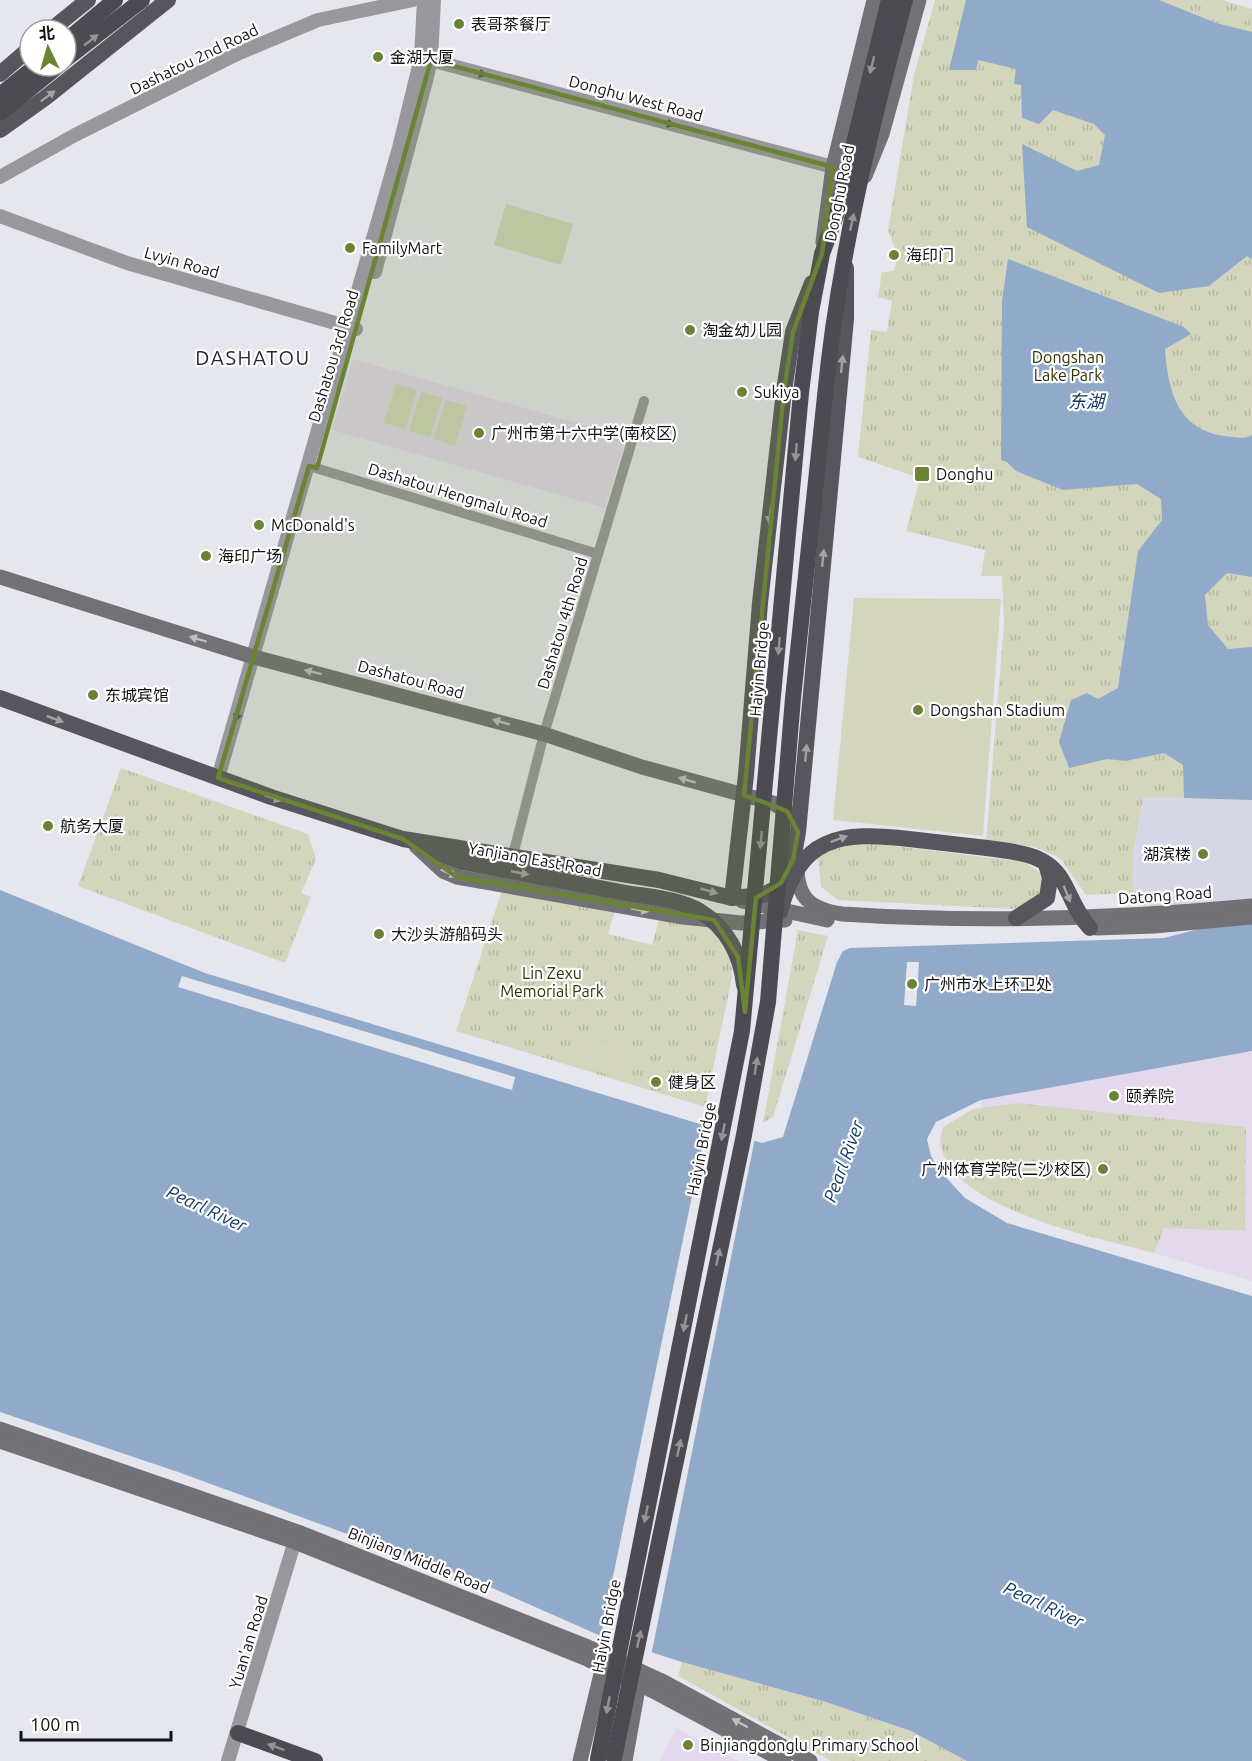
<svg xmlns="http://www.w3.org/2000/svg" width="1252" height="1761" viewBox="0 0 1252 1761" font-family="Ubuntu,'Noto Sans SC',sans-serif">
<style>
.built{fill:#d6d7e6}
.education{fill:#e4d8ec}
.grass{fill:url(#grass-tufts)}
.pitch{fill:#d3d6bc}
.water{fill:#91aaca}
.pier{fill:#e6e6ef}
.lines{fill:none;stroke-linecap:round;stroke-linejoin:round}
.minor{stroke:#98979b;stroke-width:10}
.tertiary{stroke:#98979b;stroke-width:14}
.secondary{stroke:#717176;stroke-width:15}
.primary{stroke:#57565c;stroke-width:16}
.trunk{stroke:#4c4b51;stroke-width:16}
.primary-bridge{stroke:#57565c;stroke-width:16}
.trunk-bridge{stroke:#4c4b51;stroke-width:16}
.oneway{fill:#949397}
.oneway2{fill:#4e4e51}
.oneway3{fill:#a3a2a5}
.oneway4{fill:#bfbfc1}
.marked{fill:#6b8335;fill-opacity:0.2;stroke:#6b8335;stroke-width:4.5;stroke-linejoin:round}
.poi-dot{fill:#6b8335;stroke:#fff;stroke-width:2}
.labels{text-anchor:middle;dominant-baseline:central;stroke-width:4.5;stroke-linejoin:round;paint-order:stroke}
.poi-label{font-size:16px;fill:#111214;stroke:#fff;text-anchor:start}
.street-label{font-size:16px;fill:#111214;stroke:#fff}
.park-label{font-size:16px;fill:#313200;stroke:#fff}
.water-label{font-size:18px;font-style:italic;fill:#143963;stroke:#fff}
.quarter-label{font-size:20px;letter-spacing:1.5px;fill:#29292f;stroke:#fff}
</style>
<defs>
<pattern id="grass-tufts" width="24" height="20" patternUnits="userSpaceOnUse" patternTransform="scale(1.5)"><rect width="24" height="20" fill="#d3d6bc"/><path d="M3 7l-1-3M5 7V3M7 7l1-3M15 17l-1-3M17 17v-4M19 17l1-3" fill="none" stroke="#b4b7a1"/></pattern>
</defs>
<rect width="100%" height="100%" fill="#e6e6ef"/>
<!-- built -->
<polygon class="built" points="1143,797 1252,800 1252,899 1145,911 1144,906 1133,893 1134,850"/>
<!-- education -->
<g class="education">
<polygon points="353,359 626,437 605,508 332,430"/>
<polygon points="1252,1051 1252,1281 1039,1221 992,1201 964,1183 942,1154 939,1141 943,1127 973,1109 981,1108 981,1100"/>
<polygon points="676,1728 739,1761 660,1761"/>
</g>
<!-- grass -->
<g class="grass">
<polygon points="935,0 1222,0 1252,9 1252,800 1143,797 1134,850 1133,893 1086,895 1060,858 1034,847 986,841 1004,624 1002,576 981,576 985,550 906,531 920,478 858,457 871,330 887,332 892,301 878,297 882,272 894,271 898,256 888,230 914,75"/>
<polygon points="121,768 308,834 316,859 301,893 311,897 285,963 78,886"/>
<polygon points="854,841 1025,862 1040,873 1044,889 1031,902 1013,909 838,900 821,887 818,858 834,847"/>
<path d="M502,890L615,910L608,934L652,945L659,920L711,926C725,942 732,955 732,977L705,1107L456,1031Z"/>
<polygon points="798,930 828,936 773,1117 763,1123"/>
<path d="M1017,1103L1246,1127L1245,1231L1164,1228L1154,1253C1103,1239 921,1204 943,1127L973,1109Z"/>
<polygon points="682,1662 826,1702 911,1731 967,1761 831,1761 678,1676"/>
</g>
<!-- pitch -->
<g class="pitch">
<polygon points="506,204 573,224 561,265 494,245"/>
<polygon points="396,384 417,390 405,429 384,423"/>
<polygon points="421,392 442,398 430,437 409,431"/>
<polygon points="446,400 467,406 455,446 434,439"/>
<polygon points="854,598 1001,599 983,836 833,820"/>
<polygon points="574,1031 631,1050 622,1079 565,1061"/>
</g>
<!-- water -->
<g class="water">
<polygon points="966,0 1159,0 1216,23 1252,32 1252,259 1247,256 1209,286 1159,293 1027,227 1022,144 1077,171 1099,165 1105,135 1094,124 1053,110 1039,124 1022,118 1021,85 1014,84 1016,69 978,60 976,70 949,70"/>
<path d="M1008,259L1184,327L1191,334L1165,349C1168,390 1177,430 1225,436C1235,437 1243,440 1252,435V577L1227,573L1205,595L1208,625L1228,649L1252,647V800L1184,798L1183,765L1164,753L1126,761L1107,759L1069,768L1059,742L1071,700L1087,693L1098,699L1118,688L1138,551L1162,520L1161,499L1137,484L1063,490L1016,471L1007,462L1001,460L1002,301Z"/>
<polygon points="0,890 205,973 762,1143 783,1137 837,962 843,951 850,948 1164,938 1252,915 1252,1051 981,1100 936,1122 927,1139 931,1156 939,1170 965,1198 1007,1223 1252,1296 1252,1761 967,1761 911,1731 826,1702 682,1662 603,1637 481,1583 178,1472 0,1412"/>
</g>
<!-- pier -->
<g class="pier">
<polygon points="907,962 919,962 916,1006 904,1005"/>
<polygon points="182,976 515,1077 512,1090 178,987"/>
<polygon points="707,1124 755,1138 651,1656 600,1639"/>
</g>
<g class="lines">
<!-- minor -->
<g class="minor">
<polyline points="309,466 598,554"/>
<polyline points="513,855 544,734 644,401"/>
</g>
<!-- tertiary -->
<g class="tertiary">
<polyline points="423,58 833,167"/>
<polyline points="0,177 75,135 237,54 318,20 413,0"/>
<polyline points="0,216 127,263 356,329"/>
<polyline points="375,272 426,81 431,60 434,0"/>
<polyline points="218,778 399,148 421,58 424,0"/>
<polyline points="228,1761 297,1534"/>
</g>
<!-- secondary -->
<g class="secondary">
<polyline points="865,176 882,134 919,0"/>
<polyline points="823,242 833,167 874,0"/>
<polyline points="0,577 254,657 544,734 642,767 773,803 793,816"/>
<polyline points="416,846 443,871 457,877 683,917 741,923 785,920"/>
<path d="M797,866C797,899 811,909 842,914C979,923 1115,919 1252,906"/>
<polyline points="742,901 827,920"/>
<polyline points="1096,928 1154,926 1252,917"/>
<polyline points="0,1429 298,1532 588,1647 664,1682 810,1761"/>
<polyline points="0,1441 295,1542 585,1658 653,1691 784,1761"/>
<polyline points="580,1761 603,1666"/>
<polyline points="625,1761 639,1683 634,1677"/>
</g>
<!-- primary -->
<g class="primary">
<polyline points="51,30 88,0"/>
<polyline points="0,74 30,48"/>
<polyline points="0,130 45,98 168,0"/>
<polyline points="0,698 271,797 403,839 659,880 732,898 763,895 777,888 793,860 798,832 846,319 846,268"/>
<polyline points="423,847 462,862"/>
<path d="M987,848C1015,852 1046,853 1062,880C1072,897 1076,913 1090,928"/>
<polyline points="732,898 746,775 760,603 784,391 793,332 812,283"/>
<polyline points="1016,918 1047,898 1050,878 1046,864"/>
</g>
<!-- trunk -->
<g class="trunk">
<polyline points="66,41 115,0"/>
<polyline points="66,59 142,0"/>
<polyline points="0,95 36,66"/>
<polyline points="0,113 58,66"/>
<polyline points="801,393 811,312 822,254 837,213 889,0"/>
<path d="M825,396C838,261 870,130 905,0"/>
<polyline points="238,1733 315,1761"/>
</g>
<!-- primary-bridge -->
<g class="primary-bridge">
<path d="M462,862C515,872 568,882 621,892C647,897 679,898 701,912C727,928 741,955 744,985"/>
<path d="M780,912C799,836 840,831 909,839C935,842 961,845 987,848"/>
</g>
<!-- trunk-bridge -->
<g class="trunk-bridge">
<polyline points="614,1758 744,1135 768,1002 793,698 825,396"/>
<polyline points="598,1759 742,1031 801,393"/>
</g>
</g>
<!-- one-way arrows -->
<defs><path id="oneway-solid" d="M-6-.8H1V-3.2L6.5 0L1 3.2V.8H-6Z" transform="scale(1.5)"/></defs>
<g class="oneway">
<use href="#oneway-solid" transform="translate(91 40) rotate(-38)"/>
<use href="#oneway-solid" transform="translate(872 65) rotate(104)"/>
<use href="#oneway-solid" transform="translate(852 222) rotate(-78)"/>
<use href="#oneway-solid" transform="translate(796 452) rotate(95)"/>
<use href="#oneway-solid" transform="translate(779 646) rotate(95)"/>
<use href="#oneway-solid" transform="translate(761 840) rotate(95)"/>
<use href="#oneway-solid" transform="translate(756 1066) rotate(-81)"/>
<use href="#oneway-solid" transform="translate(723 1132) rotate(101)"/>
<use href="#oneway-solid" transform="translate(718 1257) rotate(-78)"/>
<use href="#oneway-solid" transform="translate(685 1323) rotate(101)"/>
<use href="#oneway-solid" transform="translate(679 1448) rotate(-78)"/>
<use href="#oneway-solid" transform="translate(646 1514) rotate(101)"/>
<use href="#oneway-solid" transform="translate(639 1639) rotate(-78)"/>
<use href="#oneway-solid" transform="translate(608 1705) rotate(101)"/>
<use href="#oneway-solid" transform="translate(276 1747) rotate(-160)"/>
</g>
<g class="oneway2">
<use href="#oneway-solid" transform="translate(478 73) rotate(15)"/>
<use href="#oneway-solid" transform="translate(666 123) rotate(15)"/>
<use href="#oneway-solid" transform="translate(238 713) rotate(107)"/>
</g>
<g class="oneway3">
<use href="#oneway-solid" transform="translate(48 96) rotate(-37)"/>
<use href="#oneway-solid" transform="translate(842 364) rotate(-84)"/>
<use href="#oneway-solid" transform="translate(770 515) rotate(97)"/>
<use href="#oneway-solid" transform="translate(823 558) rotate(-84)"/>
<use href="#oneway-solid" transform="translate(55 719) rotate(20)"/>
<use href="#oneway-solid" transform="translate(806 753) rotate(-85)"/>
<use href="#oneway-solid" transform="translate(273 798) rotate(19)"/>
<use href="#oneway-solid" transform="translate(839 839) rotate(-20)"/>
<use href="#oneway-solid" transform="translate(520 873) rotate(11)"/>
<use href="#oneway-solid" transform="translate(709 891) rotate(16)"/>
<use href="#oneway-solid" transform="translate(1067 894) rotate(68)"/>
</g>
<g class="oneway4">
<use href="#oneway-solid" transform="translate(198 639) rotate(-163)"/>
<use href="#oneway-solid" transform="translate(313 672) rotate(-166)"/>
<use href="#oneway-solid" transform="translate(501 722) rotate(-164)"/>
<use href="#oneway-solid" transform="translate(687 780) rotate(-164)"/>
<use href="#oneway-solid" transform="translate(449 873) rotate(24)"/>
<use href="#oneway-solid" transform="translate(640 910) rotate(10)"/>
<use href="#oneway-solid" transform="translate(740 1723) rotate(-151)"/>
</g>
<!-- marked area -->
<path class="marked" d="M431,60L833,167L822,254L793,332L784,391L744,795L787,811L798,832L793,860L781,883L756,898L745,1012L738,957L714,920L457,877L403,839L218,778L309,466L317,468Z"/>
<!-- markers -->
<g class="poi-dot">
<circle cx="459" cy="24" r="6"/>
<circle cx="378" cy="57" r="6"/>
<circle cx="350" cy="248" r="6"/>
<circle cx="894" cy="255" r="6"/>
<circle cx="690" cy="330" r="6"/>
<circle cx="742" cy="392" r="6"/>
<circle cx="479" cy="433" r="6"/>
<rect x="914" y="466" width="16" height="16" rx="3"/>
<circle cx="259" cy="525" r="6"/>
<circle cx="206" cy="556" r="6"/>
<circle cx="93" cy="695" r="6"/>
<circle cx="918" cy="710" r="6"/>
<circle cx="48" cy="826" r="6"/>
<circle cx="1203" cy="854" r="6"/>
<circle cx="379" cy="934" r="6"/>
<circle cx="912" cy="984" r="6"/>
<circle cx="656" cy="1082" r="6"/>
<circle cx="1114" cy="1096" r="6"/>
<circle cx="1103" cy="1169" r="6"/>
<circle cx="688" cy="1745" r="6"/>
</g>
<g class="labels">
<!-- poi labels -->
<g class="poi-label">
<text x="471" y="24">表哥茶餐厅</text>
<text x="390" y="57">金湖大厦</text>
<text x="362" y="248">FamilyMart</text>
<text x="906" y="255">海印门</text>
<text x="702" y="330">淘金幼儿园</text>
<text x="754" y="392">Sukiya</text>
<text x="491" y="433">广州市第十六中学(南校区)</text>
<text x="936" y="474">Donghu</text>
<text x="271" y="525">McDonald's</text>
<text x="218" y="556">海印广场</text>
<text x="105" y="695">东城宾馆</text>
<text x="930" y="710">Dongshan Stadium</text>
<text x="60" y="826">航务大厦</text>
<text x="1191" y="854" text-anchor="end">湖滨楼</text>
<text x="391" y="934">大沙头游船码头</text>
<text x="924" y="984">广州市水上环卫处</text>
<text x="668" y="1082">健身区</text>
<text x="1126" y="1096">颐养院</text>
<text x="1091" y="1169" text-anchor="end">广州体育学院(二沙校区)</text>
<text x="700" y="1745">Binjiangdonglu Primary School</text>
</g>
<!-- street labels -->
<g class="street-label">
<text transform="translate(194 59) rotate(-26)">Dashatou 2nd Road</text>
<text transform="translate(636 98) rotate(15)">Donghu West Road</text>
<text transform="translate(839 193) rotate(-79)">Donghu Road</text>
<text transform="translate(182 262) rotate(16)">Lvyin Road</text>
<text transform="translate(333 356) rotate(-73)">Dashatou 3rd Road</text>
<text transform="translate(458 495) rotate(17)">Dashatou Hengmalu Road</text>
<text transform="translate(562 623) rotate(-73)">Dashatou 4th Road</text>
<text transform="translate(759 669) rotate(-85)">Haiyin Bridge</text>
<text transform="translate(411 679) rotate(15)">Dashatou Road</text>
<text transform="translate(535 859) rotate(10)">Yanjiang East Road</text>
<text transform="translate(1165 895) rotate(-4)">Datong Road</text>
<text transform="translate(701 1149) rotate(-79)">Haiyin Bridge</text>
<text transform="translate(419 1560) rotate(22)">Binjiang Middle Road</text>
<text transform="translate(606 1626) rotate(-79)">Haiyin Bridge</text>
<text transform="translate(248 1642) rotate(-73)">Yuan'an Road</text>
</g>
<!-- park labels -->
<g class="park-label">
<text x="1068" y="357">Dongshan<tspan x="1068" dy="18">Lake Park</tspan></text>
<text x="552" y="973">Lin Zexu<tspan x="552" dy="18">Memorial Park</tspan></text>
</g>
<!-- water labels -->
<g class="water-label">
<text x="1086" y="401">东湖</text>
<text transform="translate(843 1161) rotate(-70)">Pearl River</text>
<text transform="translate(207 1208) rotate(25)">Pearl River</text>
<text transform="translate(1044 1604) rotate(25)">Pearl River</text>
</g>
<!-- quarter labels -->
<g class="quarter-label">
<text x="253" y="357">DASHATOU</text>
</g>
</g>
<!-- north arrow -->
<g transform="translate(48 48) rotate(355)"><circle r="28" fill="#ffffff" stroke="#a0a0a1" stroke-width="1.5"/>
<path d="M0-4.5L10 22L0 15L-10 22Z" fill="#6b8335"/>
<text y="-9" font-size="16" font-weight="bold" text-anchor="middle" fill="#111214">北</text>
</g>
<!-- scale -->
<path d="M21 1731v9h150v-9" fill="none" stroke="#111214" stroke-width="3"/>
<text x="30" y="1731" font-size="18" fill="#111214" stroke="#ffffff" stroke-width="4.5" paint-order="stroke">100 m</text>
</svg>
